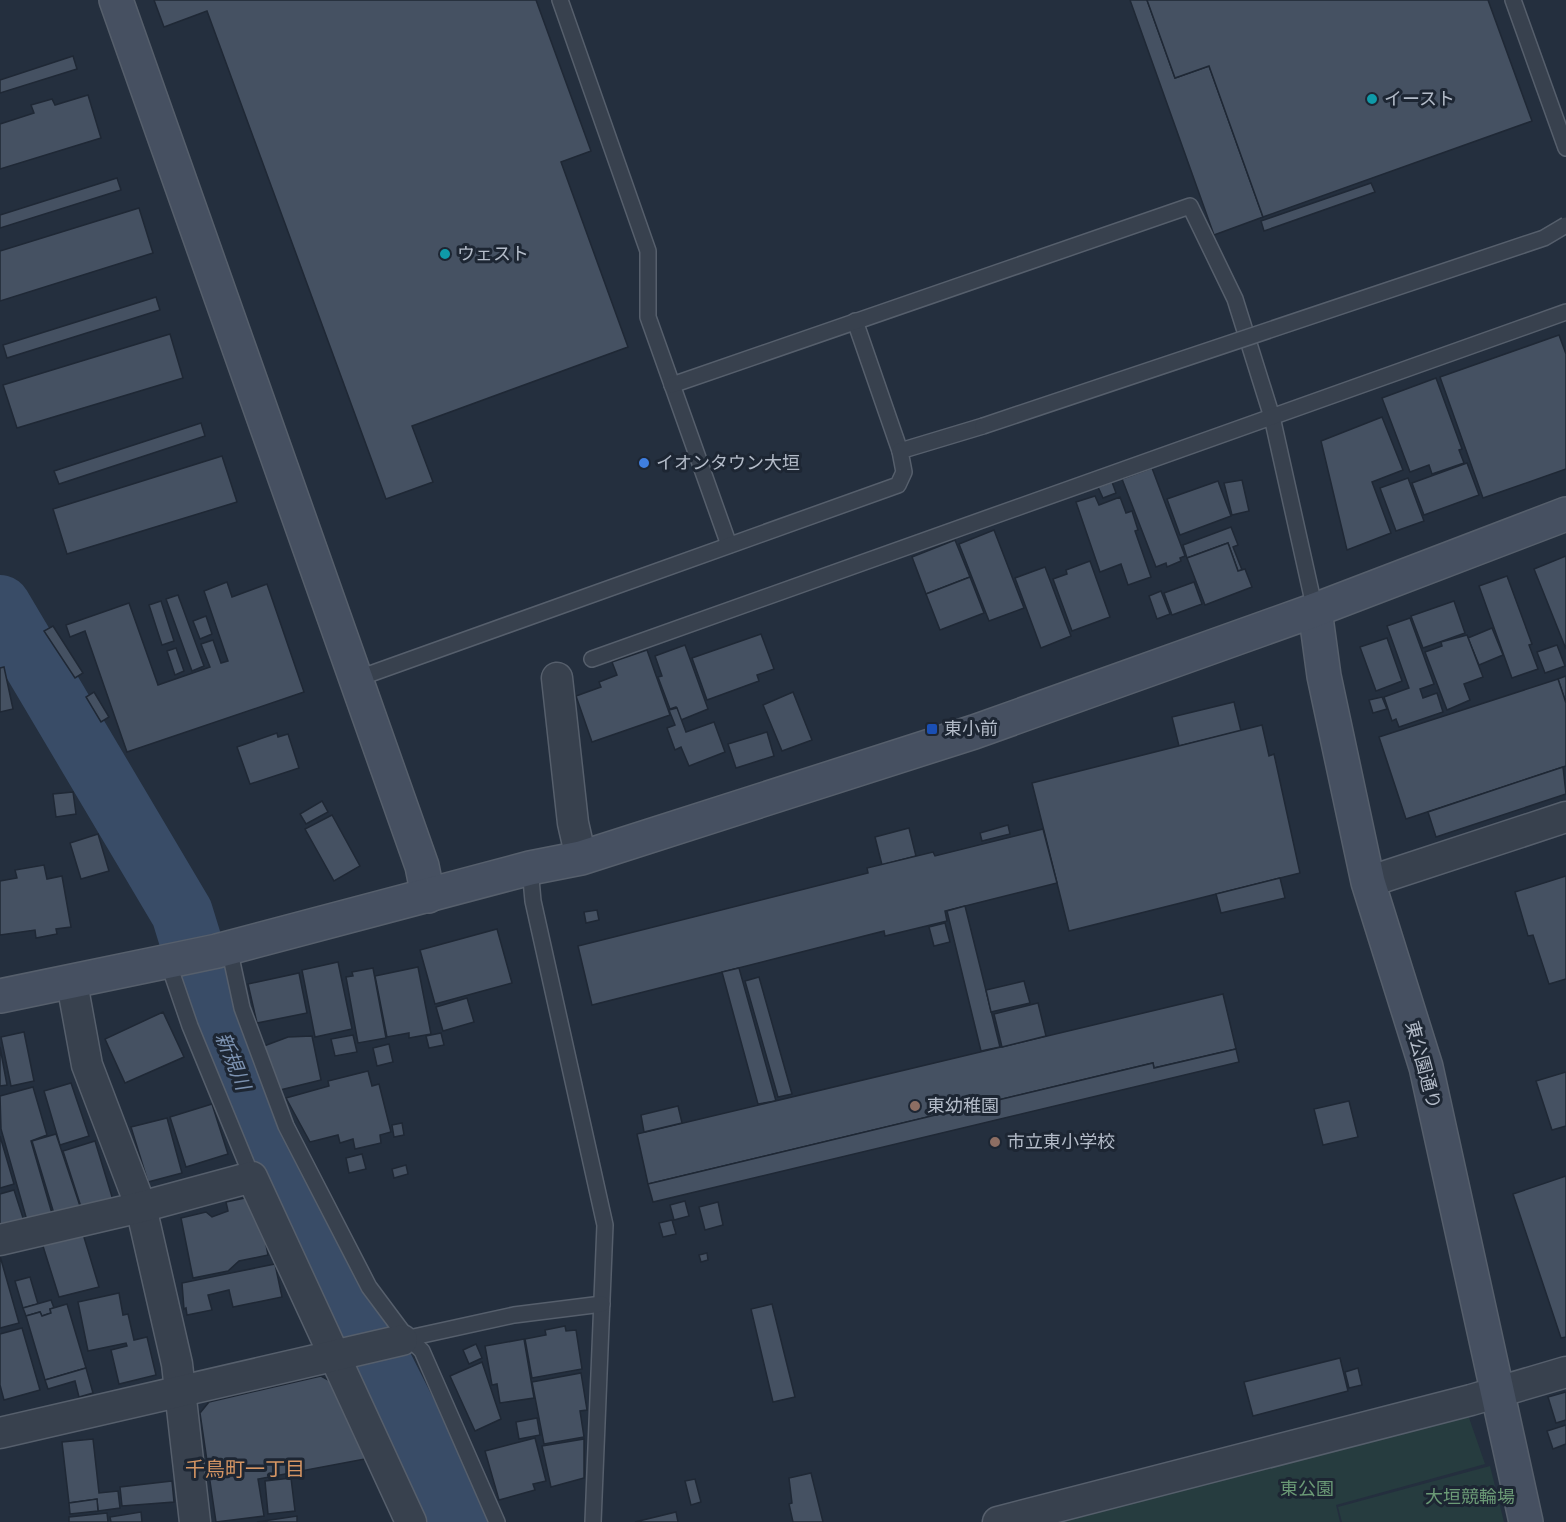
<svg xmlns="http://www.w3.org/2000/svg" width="1566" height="1522" viewBox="0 0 1566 1522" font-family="Figtree,'Noto Sans JP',sans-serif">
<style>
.green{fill:#263c3f}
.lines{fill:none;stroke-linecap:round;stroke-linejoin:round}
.river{stroke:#394c67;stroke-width:62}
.building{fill:#455162;stroke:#1f2835;stroke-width:1.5}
.lane-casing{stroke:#565f6c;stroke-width:18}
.street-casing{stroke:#565f6c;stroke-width:33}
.secondary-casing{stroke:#565f6c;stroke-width:36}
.lane{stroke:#38414e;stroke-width:15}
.street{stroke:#38414e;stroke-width:30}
.secondary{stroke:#465061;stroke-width:33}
.lane-bridge-casing{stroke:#565f6c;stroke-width:18;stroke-linecap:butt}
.lane-bridge{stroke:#38414e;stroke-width:15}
.culture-dot{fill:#0f9aa8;stroke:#1d2633;stroke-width:2}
.shop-dot{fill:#3f7fe0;stroke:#1d2633;stroke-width:2}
.transit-dot{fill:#1a4fb4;stroke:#1d2633;stroke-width:2}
.education-dot{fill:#8d6e63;stroke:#1d2633;stroke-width:2}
.labels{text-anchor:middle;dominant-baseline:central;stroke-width:6;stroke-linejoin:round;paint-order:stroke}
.poi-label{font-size:18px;fill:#b4bcc9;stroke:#1d2633;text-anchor:start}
.street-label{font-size:18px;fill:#b4bcc9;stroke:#1d2633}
.park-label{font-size:18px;fill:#6b9a76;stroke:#1d2633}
.water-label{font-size:20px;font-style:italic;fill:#7c92b1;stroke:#1d2633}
.neighbourhood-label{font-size:20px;fill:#d59563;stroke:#1d2633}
</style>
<rect width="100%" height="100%" fill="#242f3e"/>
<!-- green -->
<g class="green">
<polygon points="1467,1412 1485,1464 1336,1505 1340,1522 1051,1522"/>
<polygon points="1490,1466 1504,1522 1342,1522 1338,1507"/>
</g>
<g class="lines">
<!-- river -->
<polyline class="river" points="0,606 182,913 210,1004 254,1112 461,1522"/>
</g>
<!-- building -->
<g class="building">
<polygon points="154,0 536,0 591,151 561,162 628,347 412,426 433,482 386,499 207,11 164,27"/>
<polygon points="1130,0 1147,0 1175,78 1209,66 1263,217 1214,235"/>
<polygon points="1147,0 1488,0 1532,121 1263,217 1209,66 1175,78"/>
<polygon points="73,56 77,69 0,93 0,80"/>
<polygon points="88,95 101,138 0,169 0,124 34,113 31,105 52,99 55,105"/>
<polygon points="117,178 121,190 0,228 0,215"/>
<polygon points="1371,183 1375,192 1264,231 1261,221"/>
<polygon points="139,208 153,253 0,301 0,251"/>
<polygon points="156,297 160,310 7,358 3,345"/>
<polygon points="170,334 183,378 17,428 3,385"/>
<polygon points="1559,335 1566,354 1566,469 1483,498 1440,377"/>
<polygon points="1436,378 1462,449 1459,450 1464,463 1432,474 1429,465 1410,472 1382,398"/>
<polygon points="1382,417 1403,470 1372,482 1391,533 1347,550 1321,441"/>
<polygon points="201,423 205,436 59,484 54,471"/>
<polygon points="222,456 237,502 67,554 53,509"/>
<polygon points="1467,463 1479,495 1424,515 1412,483"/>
<polygon points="1152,468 1185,556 1180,558 1181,561 1167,567 1166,563 1156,567 1122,479"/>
<polygon points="1408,478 1424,521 1396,531 1380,488"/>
<polygon points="1242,480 1249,511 1232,515 1224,483"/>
<polygon points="1218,481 1231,516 1180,535 1167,499"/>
<polygon points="1112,482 1116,493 1103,498 1098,487"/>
<polygon points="1095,496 1099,505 1120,497 1126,513 1132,511 1138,530 1135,531 1151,577 1128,585 1121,564 1100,572 1076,502"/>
<polygon points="1231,527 1238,545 1233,547 1242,570 1238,571 1228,543 1187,558 1183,545"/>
<polygon points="994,530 1024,608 989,621 959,544"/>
<polygon points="955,540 970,577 926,594 912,557"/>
<polygon points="1228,543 1238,571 1245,569 1252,587 1205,605 1187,558"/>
<polygon points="1566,556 1566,649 1534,569"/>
<polygon points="1090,561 1110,617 1072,631 1053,579 1067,574 1066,570"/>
<polygon points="1045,567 1071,636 1041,648 1015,578"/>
<polygon points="1507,576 1532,644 1529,645 1538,669 1512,678 1479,586"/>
<polygon points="970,577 984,613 940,630 926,594"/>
<polygon points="227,582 232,597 267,584 304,692 127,752 85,631 70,637 66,625 129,603 158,685 210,667 201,644 213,640 221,663 228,661 204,591"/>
<polygon points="1194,582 1202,604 1172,615 1164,593"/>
<polygon points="1161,591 1170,614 1157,619 1149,596"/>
<polygon points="178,595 204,666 192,671 166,599"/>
<polygon points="161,601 174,641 162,645 149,605"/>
<polygon points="1454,601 1465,633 1423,648 1411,616"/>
<polygon points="206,616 212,634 200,639 193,621"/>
<polygon points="1410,618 1434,684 1420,689 1423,698 1437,693 1443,712 1399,727 1396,719 1392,721 1384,697 1409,688 1387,626"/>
<polygon points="53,626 83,673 75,678 44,631"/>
<polygon points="1492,628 1503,655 1479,665 1468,638"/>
<polygon points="761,634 774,669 757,675 759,681 707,700 692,658"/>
<polygon points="1467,635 1483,677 1464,684 1470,700 1447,710 1425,652 1442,646 1441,642"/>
<polygon points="1387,638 1402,681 1376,691 1360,647"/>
<polygon points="685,645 708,709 681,720 676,707 670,709 658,677 662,676 655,656"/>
<polygon points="1557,645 1565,666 1545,673 1537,652"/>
<polygon points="176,648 184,671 175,675 167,651"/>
<polygon points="647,650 670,715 592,742 576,696 601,687 599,682 617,675 612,662"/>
<polygon points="4,667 13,709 0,712 0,668"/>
<polygon points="1566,676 1566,703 1558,679"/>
<polygon points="1558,679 1566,703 1566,766 1406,819 1379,737"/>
<polygon points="94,692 109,717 101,722 86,697"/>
<polygon points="793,692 812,740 782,751 763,705"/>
<polygon points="1382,697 1387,709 1373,713 1369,700"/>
<polygon points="1234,702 1241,731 1179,746 1172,717"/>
<polygon points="677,708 686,732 714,722 725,752 689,766 681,747 675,750 667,728 675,725 669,710"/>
<polygon points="1262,725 1269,756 1274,754 1300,873 1069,931 1032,783"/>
<polygon points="767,732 774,756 736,768 728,744"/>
<polygon points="277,733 278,737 288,734 299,768 250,784 237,747"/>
<polygon points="1563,767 1566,794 1436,837 1428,812"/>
<polygon points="73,792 76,814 56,817 53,794"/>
<polygon points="322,801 328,812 306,824 300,814"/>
<polygon points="332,815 360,866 334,881 305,829"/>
<polygon points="1008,825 1010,834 982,841 980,833"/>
<polygon points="909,828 916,856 882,865 875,837"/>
<polygon points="1043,829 1057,883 945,911 947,921 885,936 884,931 592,1005 578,946 868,873 867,868 933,852 935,856"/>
<polygon points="98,834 109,871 81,879 70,843"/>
<polygon points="44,865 47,879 62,876 71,927 56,929 57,934 36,938 35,930 0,935 0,881 17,878 15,870"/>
<polygon points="1566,876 1566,979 1549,984 1533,935 1528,936 1515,892"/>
<polygon points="1280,878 1285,898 1221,913 1216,894"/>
<polygon points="965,906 1000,1047 981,1051 947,911"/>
<polygon points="597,910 599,920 586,923 584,912"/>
<polygon points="945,923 950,942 934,946 929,927"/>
<polygon points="497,929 512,983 435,1004 420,950"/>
<polygon points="338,962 352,1029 315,1037 302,970"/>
<polygon points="418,967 431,1034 409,1038 409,1033 387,1037 375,976"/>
<polygon points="373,968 386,1038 358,1043 346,977 353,976 352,972"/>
<polygon points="739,968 776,1101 758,1104 722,972"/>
<polygon points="299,973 307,1013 257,1023 248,984"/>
<polygon points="759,977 792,1094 778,1097 745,981"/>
<polygon points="1024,981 1030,1003 991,1012 986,990"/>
<polygon points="1223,994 1236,1049 1154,1068 1153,1063 648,1184 637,1134"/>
<polygon points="467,998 474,1022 443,1031 436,1007"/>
<polygon points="1038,1003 1046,1036 1002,1047 994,1014"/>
<polygon points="163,1012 184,1057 125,1083 105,1039"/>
<polygon points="24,1032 34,1081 11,1086 1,1037"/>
<polygon points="441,1033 444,1045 429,1048 426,1036"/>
<polygon points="353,1035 357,1052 335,1056 331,1039"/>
<polygon points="312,1036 321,1080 280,1090 264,1046 288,1037"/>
<polygon points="389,1044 393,1062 377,1066 373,1048"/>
<polygon points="0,1047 7,1085 0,1086"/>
<polygon points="1236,1049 1239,1062 653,1202 648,1184 1153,1063 1154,1068"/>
<polygon points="368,1071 372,1086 379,1084 391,1132 380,1135 381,1143 355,1149 353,1139 340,1143 338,1135 310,1142 286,1098 329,1086 328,1081"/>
<polygon points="1566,1072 1566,1126 1552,1130 1536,1081"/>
<polygon points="71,1083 89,1136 60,1145 44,1091"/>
<polygon points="33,1087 47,1135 31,1141 53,1217 28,1224 1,1129 0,1096"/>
<polygon points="1349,1101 1358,1137 1323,1145 1314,1109"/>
<polygon points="212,1104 228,1154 186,1167 170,1117"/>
<polygon points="678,1106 682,1123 644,1132 641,1115"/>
<polygon points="167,1118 182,1173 148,1182 131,1127"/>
<polygon points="402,1123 404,1135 394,1137 392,1125"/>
<polygon points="56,1134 81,1209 55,1217 32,1141"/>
<polygon points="0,1136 14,1184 0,1188"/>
<polygon points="95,1141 113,1200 82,1210 63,1151"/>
<polygon points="362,1154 366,1169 349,1173 346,1158"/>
<polygon points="406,1165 408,1174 394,1178 392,1169"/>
<polygon points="1566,1176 1566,1337 1561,1338 1513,1194"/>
<polygon points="14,1190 24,1221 0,1228 0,1194"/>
<polygon points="245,1198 264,1234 268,1255 239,1261 228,1271 193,1278 181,1218 206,1212 212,1217 228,1211 226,1202"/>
<polygon points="685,1201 689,1216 674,1220 670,1205"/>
<polygon points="718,1202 723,1225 705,1230 699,1207"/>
<polygon points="672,1220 676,1234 663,1237 659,1223"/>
<polygon points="83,1234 99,1287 59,1297 42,1243"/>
<polygon points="707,1253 708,1260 701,1262 699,1255"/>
<polygon points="0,1256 19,1323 0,1328"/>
<polygon points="275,1264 282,1297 233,1307 229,1290 208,1295 212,1310 187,1315 186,1308 184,1309 182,1283"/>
<polygon points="30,1277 38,1304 23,1308 15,1281"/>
<polygon points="119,1293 123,1315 128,1314 134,1340 147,1337 156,1375 119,1384 111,1350 127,1346 126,1343 88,1351 78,1302"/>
<polygon points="51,1300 54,1308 50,1309 51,1313 42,1316 40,1312 26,1316 23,1308"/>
<polygon points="67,1304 86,1368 45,1380 26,1316 40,1312 42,1316 51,1313 50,1309"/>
<polygon points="772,1304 795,1397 773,1402 751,1309"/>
<polygon points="565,1326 566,1331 576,1330 582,1369 532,1378 525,1339 546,1335 545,1330"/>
<polygon points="22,1328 40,1390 4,1400 0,1385 0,1334"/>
<polygon points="524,1339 534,1398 500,1403 497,1384 492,1385 485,1346"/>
<polygon points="476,1344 482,1358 469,1364 463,1350"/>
<polygon points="1340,1358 1348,1391 1253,1416 1244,1382"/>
<polygon points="482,1362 501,1419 475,1431 450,1376"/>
<polygon points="86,1368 93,1393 79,1397 75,1381 48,1389 45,1380"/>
<polygon points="1358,1368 1362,1385 1349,1388 1345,1372"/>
<polygon points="581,1373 587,1410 580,1411 584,1437 544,1444 532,1382"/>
<polygon points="321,1376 332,1382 365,1459 258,1479 264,1516 216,1522 200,1413 209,1402"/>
<polygon points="1566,1392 1566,1420 1556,1423 1548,1397"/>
<polygon points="537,1418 540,1435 519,1439 516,1422"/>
<polygon points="1566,1425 1566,1444 1553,1449 1547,1431"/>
<polygon points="535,1438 546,1481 533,1484 535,1490 499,1500 485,1451"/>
<polygon points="93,1439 99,1493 118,1491 120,1508 98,1511 97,1499 69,1503 62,1442"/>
<polygon points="584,1439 584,1478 551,1487 542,1446"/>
<polygon points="811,1473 823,1522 793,1522 789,1504 792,1503 789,1478"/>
<polygon points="291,1478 295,1511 268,1514 265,1481"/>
<polygon points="695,1479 701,1502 691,1505 685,1481"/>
<polygon points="172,1481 174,1502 122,1506 120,1487"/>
<polygon points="97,1499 98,1511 70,1514 69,1503"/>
<polygon points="141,1512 142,1522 111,1522 110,1517"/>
<polygon points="676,1512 678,1522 635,1522"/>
<polygon points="107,1513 108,1522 69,1522 69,1517"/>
<polygon points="297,1516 297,1522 257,1522"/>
</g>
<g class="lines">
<!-- lane casing -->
<g class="lane-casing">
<g id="lane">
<polyline points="560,0 648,251 648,317 729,545"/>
<polyline points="1513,0 1566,148"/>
<polyline points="855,321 900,451"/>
<polyline points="672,385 1190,206 1235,299 1272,417 1315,610"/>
<polyline points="592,659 1566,312"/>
<polyline points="356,679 898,485 904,472 900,451 983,426"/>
<polyline points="530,868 533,901 605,1225 593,1522"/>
<polyline points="229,948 242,1008 286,1126 369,1287 407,1338"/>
<polyline points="168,962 190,1026 252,1177"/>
<polyline points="497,1522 422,1351 409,1338 514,1315 602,1304"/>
</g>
</g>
<!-- street casing -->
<g class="street-casing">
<g id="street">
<polyline points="557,678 573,823 581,858"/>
<polyline points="1368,882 1566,817"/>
<polyline points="72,983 87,1065 141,1207 177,1364 195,1522"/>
<polyline points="0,1240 141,1207 252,1177 411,1522"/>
<polyline points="0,1433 402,1340"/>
<polyline points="998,1522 1471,1400 1566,1372"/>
</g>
</g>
<!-- secondary casing -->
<g class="secondary-casing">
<g id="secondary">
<polyline points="116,0 422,866 428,896"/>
<polyline points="1315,610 1324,676 1368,882 1426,1067 1526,1522"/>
<polyline points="0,996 217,951 530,868 581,858 974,732 1315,610 1566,514"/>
</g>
</g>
<!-- lane -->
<use href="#lane" class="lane"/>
<!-- street -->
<use href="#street" class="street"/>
<!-- secondary -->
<use href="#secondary" class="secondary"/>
<!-- lane-bridge casing -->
<g class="lane-bridge-casing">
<polyline id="lane-bridge" points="983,426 1544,238 1566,225"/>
</g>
<!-- lane-bridge -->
<use href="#lane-bridge" class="lane-bridge"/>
</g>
<!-- markers -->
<g class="culture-dot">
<circle cx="1372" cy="99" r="6"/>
<circle cx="445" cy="254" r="6"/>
</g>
<circle class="shop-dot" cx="644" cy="463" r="6"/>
<rect class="transit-dot" x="926" y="723" width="12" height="12" rx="3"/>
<g class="education-dot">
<circle cx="915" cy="1106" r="6"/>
<circle cx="995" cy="1142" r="6"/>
</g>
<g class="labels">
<!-- poi labels -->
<g class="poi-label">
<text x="1384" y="99">イースト</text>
<text x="457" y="254">ウェスト</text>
<text x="656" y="463">イオンタウン大垣</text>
<text x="944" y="729">東小前</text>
<text x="927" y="1106">東幼稚園</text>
<text x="1007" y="1142">市立東小学校</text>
</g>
<!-- street labels -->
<g class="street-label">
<text transform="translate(1423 1065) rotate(75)">東公園通り</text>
</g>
<!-- park labels -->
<g class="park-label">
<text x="1307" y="1489">東公園</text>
<text x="1470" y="1497">大垣競輪場</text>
</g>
<!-- water labels -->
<g class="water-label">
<text transform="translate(233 1061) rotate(68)">新規川</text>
</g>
<!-- neighbourhood labels -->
<g class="neighbourhood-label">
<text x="245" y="1469">千鳥町一丁目</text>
</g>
</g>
</svg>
